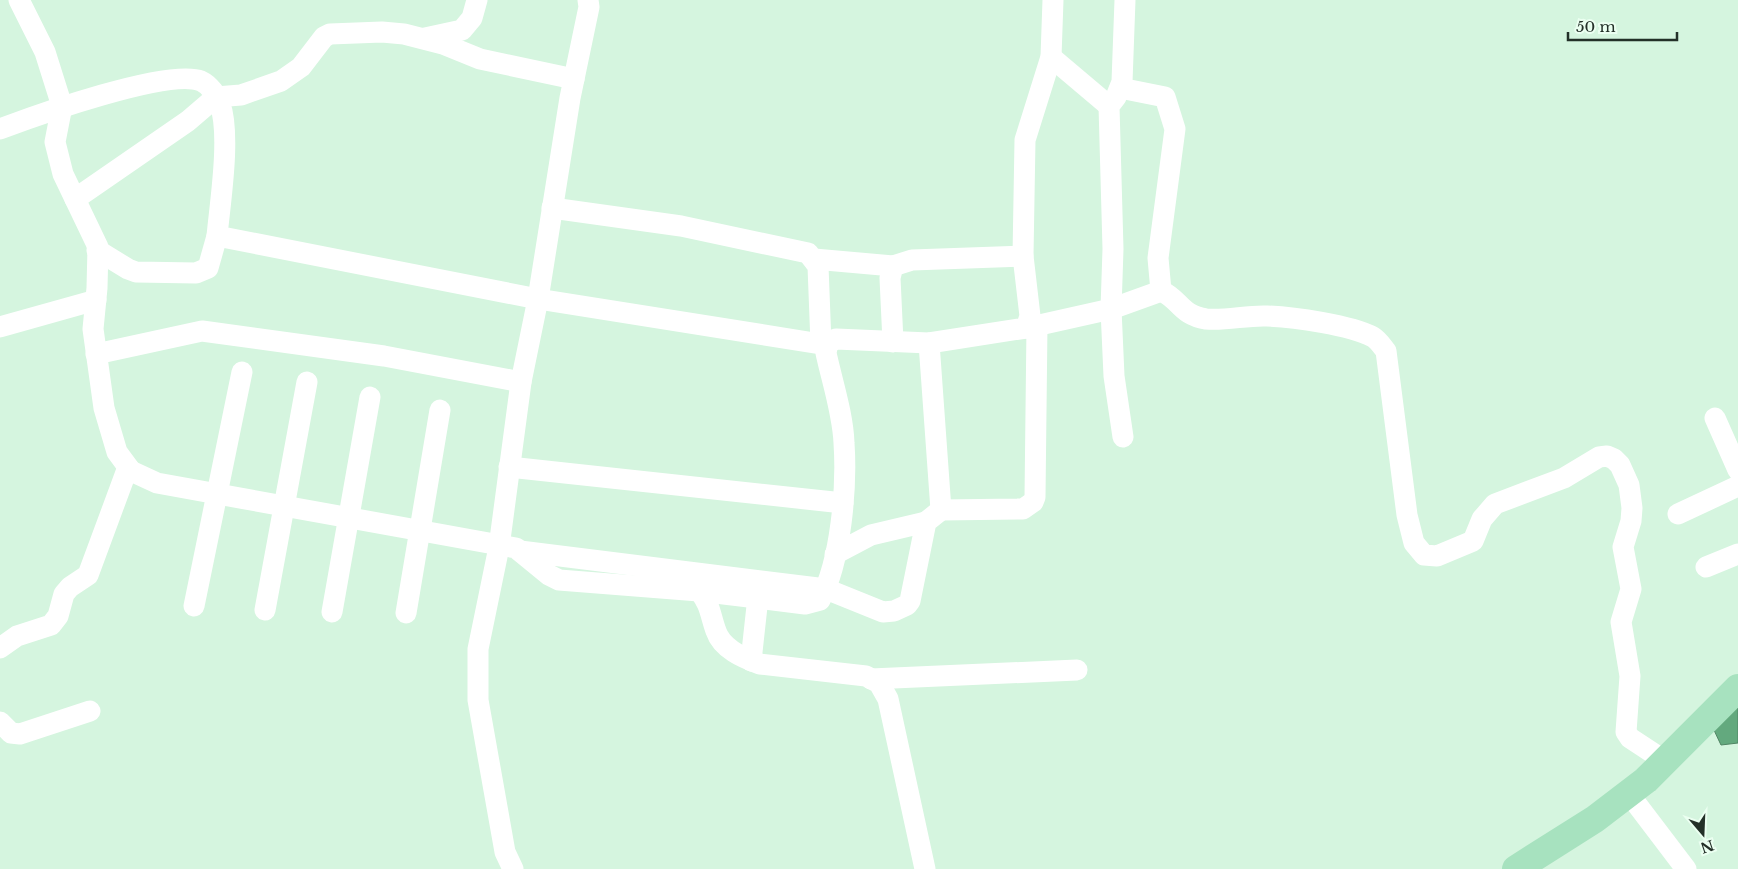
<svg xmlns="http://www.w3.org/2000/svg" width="1738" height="869" viewBox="0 0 1738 869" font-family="'Libre Baskerville',serif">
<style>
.water{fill:#63a97e;stroke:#508564}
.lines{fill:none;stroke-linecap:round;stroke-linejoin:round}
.minor{stroke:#fff;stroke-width:21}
.major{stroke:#a7e2bf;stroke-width:28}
</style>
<rect width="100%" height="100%" fill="#d5f5df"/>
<!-- water -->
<polygon class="water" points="1738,707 1738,743 1721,745 1713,728"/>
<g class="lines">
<!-- minor -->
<g class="minor">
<path d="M19,0L45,52L62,106L55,142L63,174L98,247L97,288L93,329L104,408L117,452L131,471L157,483L516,548L549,575L559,580L699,591C711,605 710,615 716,631C722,649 743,658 760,664L866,676L879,683L888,699L925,869"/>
<polyline points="425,38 462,30 472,18 477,0"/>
<polyline points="1051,57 1109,106"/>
<polyline points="1120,88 1165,97 1175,129 1158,258 1161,291"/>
<path d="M0,129C37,115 169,68 201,81C210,85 217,96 220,104C231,135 220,203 217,236L538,299L827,345"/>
<polyline points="75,199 188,121 216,97 241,95 281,81 301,67 324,37 330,34 382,32 404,34 443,44 480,59 574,79"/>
<polyline points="552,208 681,226 808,253 818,266 821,344"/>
<polyline points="97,250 128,269 136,272 196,273 208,268 217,236"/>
<polyline points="814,259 893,266"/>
<polyline points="0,327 96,300"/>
<path d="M1026,328L1111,309L1161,291C1180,299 1180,315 1206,319C1226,321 1247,315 1267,316C1293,317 1351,325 1373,337C1378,340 1382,346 1386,351L1407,515L1414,543L1424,555L1437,556L1473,541L1482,519L1495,504L1564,478L1599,457L1607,456L1614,459L1620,465L1629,485L1632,508L1631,521L1623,547L1631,589L1621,622L1630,676L1626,732L1630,738L1665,761"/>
<polyline points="893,342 890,278 893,266 912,260 1023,256"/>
<polyline points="96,354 202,331 384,356 521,382"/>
<polyline points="1715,418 1738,470"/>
<polyline points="1123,437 1114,376 1111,309 1113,249 1109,106 1116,97 1122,82 1125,0"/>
<polyline points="509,467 843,503"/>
<polyline points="941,510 1023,509 1033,502 1035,497 1037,325"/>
<polyline points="1678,514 1738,486"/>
<polyline points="520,551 826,589 883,612 894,611 907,605 910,601 926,522 941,510 929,343"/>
<polyline points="835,554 871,535 926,522"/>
<polyline points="1706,567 1738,554"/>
<path d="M699,591L805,604L820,600C841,561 847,487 844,443C843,414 832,381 826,353L828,343L836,339L929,343L1026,328L1030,316L1023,256L1025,140L1051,57L1053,0"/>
<polyline points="194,606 242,372"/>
<polyline points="265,610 307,382"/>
<polyline points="332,612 370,397"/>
<polyline points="406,613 440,410"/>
<polyline points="0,648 17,636 51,625 58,616 64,594 70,587 88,575 128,467"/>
<polyline points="751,661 758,597"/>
<polyline points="871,679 1077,670"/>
<polyline points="0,722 11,733 20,734 90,711"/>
<polyline points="1629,794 1686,869"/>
<polyline points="513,869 505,852 478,700 478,649 499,547 521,382 538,299 570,98 589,7 588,0"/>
</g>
<!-- major -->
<polyline class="major" points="1516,869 1595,819 1646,780 1738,688"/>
</g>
<!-- north arrow -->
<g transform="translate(1703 834) rotate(161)" stroke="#ebfff1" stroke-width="4" paint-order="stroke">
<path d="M0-4L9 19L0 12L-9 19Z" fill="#233028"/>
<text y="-8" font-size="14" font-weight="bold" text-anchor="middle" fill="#233028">N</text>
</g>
<!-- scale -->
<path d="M1568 32v8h109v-8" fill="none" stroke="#233028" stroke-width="2.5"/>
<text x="1576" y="32" font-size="15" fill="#233028" stroke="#ebfff1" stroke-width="4" paint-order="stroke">50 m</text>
</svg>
